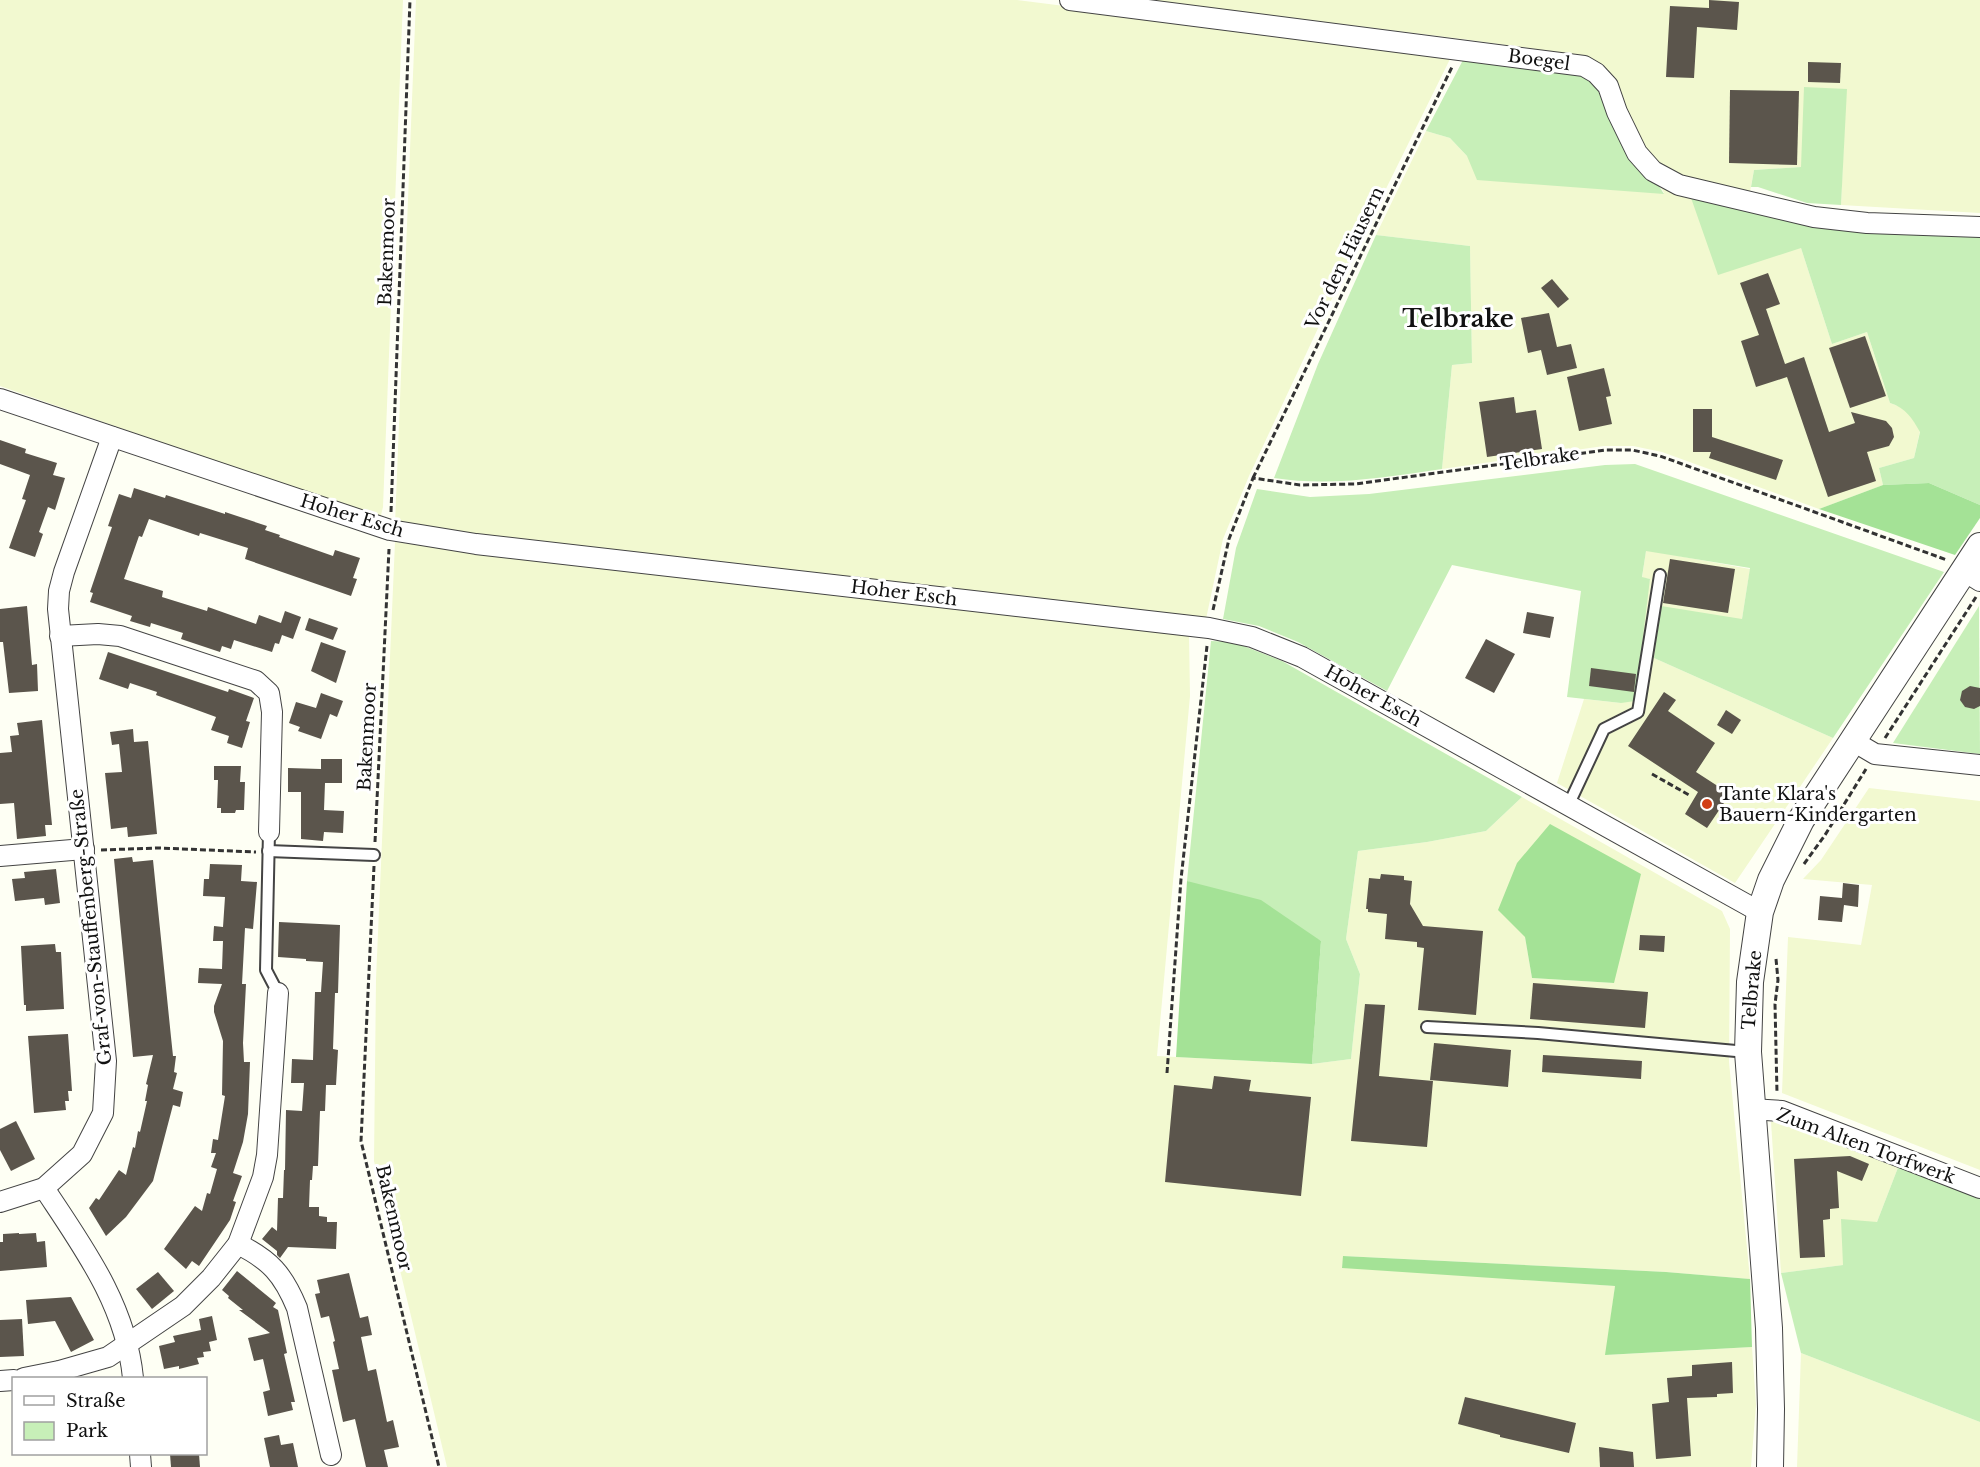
<svg xmlns="http://www.w3.org/2000/svg" width="1980" height="1467" viewBox="0 0 1980 1467" font-family="'Libre Baskerville',serif">
<style>
.farmland{fill:#f2f9d0;fill-rule:evenodd}
.green{fill:#c7efb8}
.forest{fill:#a4e296}
.building{fill:#5b554c}
.lines{fill:none;stroke-linecap:round;stroke-linejoin:round}
.service-casing{stroke:#444;stroke-width:14}
.minor-casing{stroke:#444;stroke-width:22}
.tertiary-casing{stroke:#444;stroke-width:28}
.path{stroke:#333;stroke-width:3;stroke-dasharray:6 3;stroke-linecap:butt}
.service{stroke:#fff;stroke-width:10}
.minor{stroke:#fff;stroke-width:20}
.tertiary{stroke:#fff;stroke-width:26}
.poi-dot{fill:#d23f17;stroke:#fff;stroke-width:2}
.labels{text-anchor:middle;dominant-baseline:central;stroke-width:6;stroke-linejoin:round;paint-order:stroke}
.street-label{font-size:18px;fill:#111;stroke:#fff}
.poi-label{font-size:18px;fill:#111;stroke:#fff;text-anchor:start}
.district-label{font-size:24px;font-weight:bold;fill:#111;stroke:#fff}
</style>
<rect width="100%" height="100%" fill="#fefff4"/>
<!-- farmland -->
<g class="farmland">
<polygon points="0,0 403,0 383,507 380,519 0,386"/>
<polygon points="416,0 1017,0 1452,55 1335,292 1249,476 1223,539 1206,619 395,524"/>
<polygon points="1147,0 1980,0 1980,213 1841,205 1846,89 1801,167 1754,170 1747,208 1801,248 1832,344 1867,332 1890,403 1901,407 1910,414 1920,431 1914,458 1879,468 1883,485 1819,509 1662,452 1633,446 1604,446 1442,469 1452,365 1472,363 1470,246 1376,235 1426,131 1450,138 1467,156 1664,193 1657,180 1582,72 1586,56 1462,39"/>
<path d="M395,542L1189,635L1190,696L1157,1056L1312,1064L1351,1059L1360,974L1346,939L1358,851L1427,842L1486,831L1522,797L1722,911L1730,929L1729,1062L1750,1279L1666,1272L1344,1256L1342,1267L1615,1286L1606,1355L1752,1347L1756,1405L1751,1467H447L374,1161L376,979ZM1525,937L1614,983L1532,978Z"/>
<polygon points="1646,550 1750,569 1742,619 1654,658 1833,738 1735,883 1557,783 1584,699 1621,703 1650,579 1642,578"/>
<polygon points="1869,788 1980,801 1980,1170 1782,1093 1788,937 1861,945 1872,885 1803,879 1821,860"/>
<polygon points="1771,1122 1795,1122 1899,1165 1877,1222 1843,1265 1781,1273"/>
<polygon points="1801,1353 1980,1422 1980,1467 1797,1467"/>
</g>
<!-- green -->
<g class="green">
<polygon points="1463,60 1582,72 1592,78 1664,194 1477,180 1467,156 1450,138 1426,131"/>
<polygon points="1804,87 1847,89 1841,205 1807,203 1758,187 1751,187 1754,170 1801,167"/>
<path d="M1690,195L1907,232L1980,237V505L1929,483L1883,485L1879,468L1914,458L1920,432C1912,418 1906,408 1890,403L1867,332L1832,344L1801,248L1718,275Z"/>
<path d="M1376,235L1470,246L1472,363L1452,365L1442,469C1386,477 1330,487 1274,478L1318,364Z"/>
<polygon points="1635,464 1944,572 1833,738 1654,658 1661,606 1742,619 1750,568 1646,551 1642,577 1650,579 1635,701 1621,703 1567,697 1581,591 1452,565 1387,691 1298,642 1259,626 1223,619 1236,548 1257,489 1310,497 1369,494 1605,465"/>
<polygon points="1979,606 1980,754 1893,743"/>
<polygon points="1211,641 1233,642 1282,661 1522,797 1486,831 1427,842 1358,851 1346,939 1360,974 1351,1059 1312,1064 1321,941 1187,881"/>
<polygon points="1899,1165 1980,1199 1980,1422 1801,1353 1781,1273 1843,1265 1841,1219 1877,1222"/>
</g>
<!-- forest -->
<g class="forest">
<polygon points="1929,483 1980,505 1980,518 1955,555 1819,509 1883,485"/>
<polygon points="1550,824 1641,874 1614,983 1532,978 1525,937 1498,910 1517,863"/>
<polygon points="1187,881 1261,900 1321,941 1312,1064 1176,1057"/>
<polygon points="1343,1256 1666,1272 1750,1279 1752,1347 1605,1355 1615,1286 1342,1268"/>
</g>
<!-- building -->
<g class="building">
<polygon points="1709,0 1739,2 1737,30 1697,27 1694,78 1666,77 1670,6 1709,8"/>
<polygon points="1808,62 1841,63 1840,83 1808,82"/>
<polygon points="1730,90 1799,91 1797,165 1729,163"/>
<polygon points="1768,273 1780,304 1766,309 1785,364 1804,357 1829,432 1855,423 1851,412 1886,421 1892,428 1894,437 1889,446 1867,452 1876,481 1828,497 1787,377 1756,387 1741,341 1759,335 1740,283"/>
<polygon points="1552,279 1569,299 1558,308 1541,288"/>
<polygon points="1549,313 1557,347 1571,344 1577,368 1547,375 1541,350 1528,353 1521,318"/>
<polygon points="1865,336 1886,396 1850,408 1829,348"/>
<polygon points="1604,368 1611,396 1606,397 1612,424 1579,431 1567,377"/>
<polygon points="1514,397 1516,413 1536,410 1542,449 1487,457 1479,402"/>
<polygon points="1693,409 1712,409 1712,437 1783,460 1776,480 1709,458 1711,452 1693,452"/>
<polygon points="0,440 26,449 25,453 57,463 53,475 65,478 55,510 48,507 39,532 43,534 35,557 9,548 26,500 22,499 30,475 0,464"/>
<polygon points="134,488 165,498 166,495 225,514 225,512 267,526 265,530 280,535 279,537 333,556 335,550 360,558 353,578 357,579 351,596 245,559 248,548 200,533 199,536 149,519 142,537 139,536 124,579 163,591 162,597 207,611 208,607 256,624 259,615 281,623 285,611 301,617 293,639 282,635 279,644 275,643 272,652 234,640 231,649 222,646 220,652 181,639 183,633 151,623 150,627 130,621 132,616 90,602 93,593 90,592 112,527 108,526 119,494 131,498"/>
<polygon points="1670,559 1735,569 1728,613 1663,603"/>
<polygon points="27,606 32,665 37,664 38,691 9,693 3,642 0,642 0,609"/>
<polygon points="1527,612 1554,617 1550,638 1523,633"/>
<polygon points="309,618 338,628 333,640 305,630"/>
<polygon points="1486,639 1515,654 1494,693 1465,678"/>
<polygon points="321,642 346,651 336,683 311,671"/>
<polygon points="108,652 228,692 229,689 254,698 246,721 250,722 242,748 227,743 229,736 211,730 216,717 156,695 157,692 130,683 128,689 99,679"/>
<polygon points="1591,668 1636,674 1634,692 1589,686"/>
<polygon points="1970,686 1980,688 1980,706 1974,709 1965,707 1960,700 1962,691"/>
<polygon points="1664,692 1676,700 1668,711 1715,743 1696,772 1730,794 1707,828 1685,814 1698,792 1628,746"/>
<polygon points="321,693 343,701 337,717 330,714 321,739 298,731 300,727 289,723 296,702 316,708"/>
<polygon points="1726,710 1741,720 1732,734 1717,725"/>
<polygon points="42,720 52,825 45,825 46,836 17,839 14,803 0,804 0,753 12,752 10,736 19,735 17,723"/>
<polygon points="133,729 134,742 148,741 157,834 128,837 127,827 111,829 105,773 122,772 119,744 112,745 110,732"/>
<polygon points="321,759 342,759 342,783 325,783 324,810 344,811 343,833 324,832 323,841 301,839 301,792 288,792 288,768 321,769"/>
<polygon points="214,766 241,766 240,782 245,782 244,810 236,810 235,813 221,813 221,808 217,808 218,780 214,780"/>
<polygon points="132,857 133,862 153,860 171,1037 173,1056 176,1056 174,1072 177,1073 173,1089 183,1092 180,1107 173,1105 153,1181 126,1217 106,1236 89,1208 96,1198 99,1200 119,1170 126,1175 133,1147 135,1148 138,1131 140,1132 147,1101 145,1101 148,1085 146,1084 153,1055 133,1057 114,859"/>
<polygon points="210,864 242,865 241,881 257,882 253,929 245,928 242,984 246,984 243,1043 244,1062 250,1062 248,1114 243,1142 233,1173 242,1176 233,1201 236,1202 230,1220 199,1266 192,1261 186,1269 164,1249 195,1206 202,1211 207,1193 210,1194 217,1169 211,1167 216,1153 211,1153 213,1139 218,1140 225,1096 222,1095 223,1041 214,1012 214,1006 222,984 198,983 199,968 222,969 223,941 213,941 214,926 223,927 225,897 203,896 204,879 209,879"/>
<polygon points="56,869 60,903 45,905 44,898 15,901 12,879 25,878 24,872"/>
<polygon points="1381,874 1404,876 1404,880 1412,881 1410,904 1423,926 1483,931 1476,1015 1418,1010 1424,948 1417,947 1417,942 1385,939 1387,914 1368,912 1368,909 1366,909 1369,878 1380,879"/>
<polygon points="1843,883 1859,885 1858,907 1844,905 1842,922 1818,920 1820,896 1842,898"/>
<polygon points="279,922 340,925 338,993 335,993 333,1049 338,1050 336,1085 326,1085 325,1111 320,1111 318,1166 313,1166 312,1180 310,1180 309,1207 319,1207 319,1216 327,1217 327,1222 337,1222 336,1249 288,1247 280,1258 277,1255 277,1251 262,1239 272,1227 277,1231 278,1198 283,1198 284,1170 285,1170 286,1110 302,1111 304,1083 291,1083 292,1059 313,1060 315,992 321,992 323,962 306,961 306,959 278,957"/>
<polygon points="1640,935 1665,936 1664,952 1639,950"/>
<polygon points="55,944 56,952 61,952 64,1009 26,1011 26,1005 24,1005 21,946"/>
<polygon points="1533,983 1648,992 1645,1028 1530,1019"/>
<polygon points="1365,1004 1385,1005 1379,1076 1433,1081 1427,1147 1351,1141"/>
<polygon points="68,1034 72,1091 68,1091 69,1101 65,1101 66,1110 34,1113 28,1036"/>
<polygon points="1434,1043 1511,1050 1508,1087 1430,1080"/>
<polygon points="1543,1055 1642,1061 1641,1079 1542,1072"/>
<polygon points="1214,1076 1251,1080 1249,1091 1311,1097 1301,1196 1165,1182 1174,1085 1212,1089"/>
<polygon points="16,1121 35,1159 11,1171 0,1150 0,1129"/>
<polygon points="1850,1156 1869,1164 1862,1181 1837,1171 1839,1208 1830,1209 1830,1219 1823,1220 1825,1257 1800,1258 1794,1159"/>
<polygon points="19,1233 19,1234 36,1233 37,1242 45,1241 47,1267 0,1271 0,1242 3,1242 3,1234"/>
<polygon points="237,1271 276,1303 273,1307 278,1310 287,1353 284,1354 295,1402 291,1402 293,1410 268,1416 263,1392 270,1390 263,1359 254,1361 248,1338 270,1333 239,1310 243,1310 228,1298 229,1296 222,1290"/>
<polygon points="158,1272 174,1291 152,1309 136,1289"/>
<polygon points="349,1273 360,1318 368,1316 372,1335 361,1337 368,1371 376,1369 387,1422 393,1420 399,1447 384,1450 388,1467 366,1467 355,1419 343,1422 332,1370 339,1369 333,1342 335,1341 329,1316 321,1318 315,1294 320,1293 317,1280"/>
<polygon points="71,1297 94,1340 71,1352 55,1321 28,1324 26,1300"/>
<polygon points="212,1316 217,1340 209,1342 211,1351 203,1352 204,1357 197,1358 199,1364 179,1369 179,1366 164,1369 159,1346 175,1342 173,1336 201,1330 199,1319"/>
<polygon points="22,1319 24,1356 0,1357 0,1320"/>
<polygon points="1732,1362 1733,1393 1717,1394 1717,1397 1687,1398 1691,1456 1656,1459 1652,1404 1669,1402 1667,1378 1692,1376 1692,1365"/>
<polygon points="1465,1397 1576,1423 1569,1453 1500,1437 1500,1435 1458,1424"/>
<polygon points="279,1435 281,1445 293,1443 298,1467 270,1467 264,1438"/>
<polygon points="1599,1447 1633,1452 1634,1467 1600,1467"/>
<polygon points="170,1454 199,1454 200,1467 171,1467"/>
</g>
<g class="lines">
<!-- service casing -->
<g class="service-casing">
<g id="service">
<polyline points="1568,806 1604,729 1638,712 1660,575"/>
<polyline points="269,832 266,970 278,993"/>
<polyline points="268,851 374,855"/>
<polyline points="1427,1027 1538,1033 1747,1052"/>
</g>
</g>
<!-- minor casing -->
<g class="minor-casing">
<g id="minor">
<polyline points="1070,0 1584,66 1596,73 1608,86 1617,112 1637,153 1653,171 1679,185 1814,217 1867,223 1980,227"/>
<polyline points="0,399 390,530 476,544 1209,628 1252,637 1302,657 1760,912"/>
<polyline points="1964,571 1980,581"/>
<polyline points="60,636 98,634 120,636 256,681 269,693 272,712 269,832"/>
<polyline points="1853,741 1875,754 1980,765"/>
<polyline points="0,856 84,849"/>
<polyline points="1751,1109 1782,1111 1980,1188"/>
<path d="M44,1188C83,1247 126,1305 133,1378"/>
<polyline points="0,1202 44,1188 82,1154 103,1113 106,1061 58,609 59,591 64,572 112,437"/>
<path d="M238,1244C270,1260 283,1274 297,1308L331,1455"/>
<polyline points="24,1378 59,1371 108,1357 183,1306 211,1278 238,1244 263,1177 267,1155 278,993"/>
<polyline points="0,1381 14,1380"/>
<polyline points="140,1454 141,1467"/>
</g>
</g>
<!-- tertiary casing -->
<g class="tertiary-casing">
<polyline id="tertiary" points="1770,1467 1771,1409 1769,1328 1748,1052 1750,982 1760,912 1771,880 1801,820 1980,546"/>
</g>
<!-- path -->
<g class="path">
<polyline points="1253,478 1452,67"/>
<polyline points="391,512 410,0"/>
<polyline points="1213,610 1229,539 1253,478 1300,485 1355,484 1606,450 1632,450 1660,456 1947,560"/>
<polyline points="1885,738 1976,597"/>
<polyline points="1652,774 1689,795"/>
<polyline points="375,842 389,549"/>
<polyline points="101,850 158,848 256,852"/>
<polyline points="1804,864 1825,835 1866,769"/>
<polyline points="374,866 361,1141 439,1467"/>
<polyline points="1776,959 1778,980 1775,1004 1777,1093"/>
<polyline points="1167,1073 1181,879 1207,646"/>
</g>
<!-- service -->
<use href="#service" class="service"/>
<!-- minor -->
<use href="#minor" class="minor"/>
<!-- tertiary -->
<use href="#tertiary" class="tertiary"/>
</g>
<!-- markers -->
<circle class="poi-dot" cx="1707" cy="804" r="6"/>
<g class="labels">
<!-- street labels -->
<g class="street-label">
<text transform="translate(1539 60) rotate(8)">Boegel</text>
<text transform="translate(387 252) rotate(-88)">Bakenmoor</text>
<text transform="translate(1345 258) rotate(-64)">Vor den Häusern</text>
<text transform="translate(1540 459) rotate(-8)">Telbrake</text>
<text transform="translate(352 516) rotate(17)">Hoher Esch</text>
<text transform="translate(904 593) rotate(7)">Hoher Esch</text>
<text transform="translate(1373 696) rotate(29)">Hoher Esch</text>
<text transform="translate(367 737) rotate(-87)">Bakenmoor</text>
<text transform="translate(91 927) rotate(-96)">Graf-von-Stauffenberg-Straße</text>
<text transform="translate(1752 990) rotate(-85)">Telbrake</text>
<text transform="translate(1866 1146) rotate(20)">Zum Alten Torfwerk</text>
<text transform="translate(394 1218) rotate(77)">Bakenmoor</text>
</g>
<!-- poi labels -->
<g class="poi-label">
<text x="1719" y="794">Tante Klara's<tspan x="1719" dy="21">Bauern-Kindergarten</tspan></text>
</g>
<!-- district labels -->
<g class="district-label">
<text x="1458" y="318">Telbrake</text>
</g>
</g>
<!-- legend -->
<rect x="12" y="1377" width="195" height="78" fill="#ffffff" stroke="#a0a0a0" stroke-width="1.5"/>
<rect x="24" y="1396" width="30" height="9" fill="#ffffff" stroke="#a0a0a0" stroke-width="1.5"/>
<text x="66" y="1407" font-size="18" fill="#111111">Straße</text>
<rect x="24" y="1422" width="30" height="18" fill="#c7efb8" stroke="#a0a0a0" stroke-width="1.5"/>
<text x="66" y="1437" font-size="18" fill="#111111">Park</text>
</svg>
